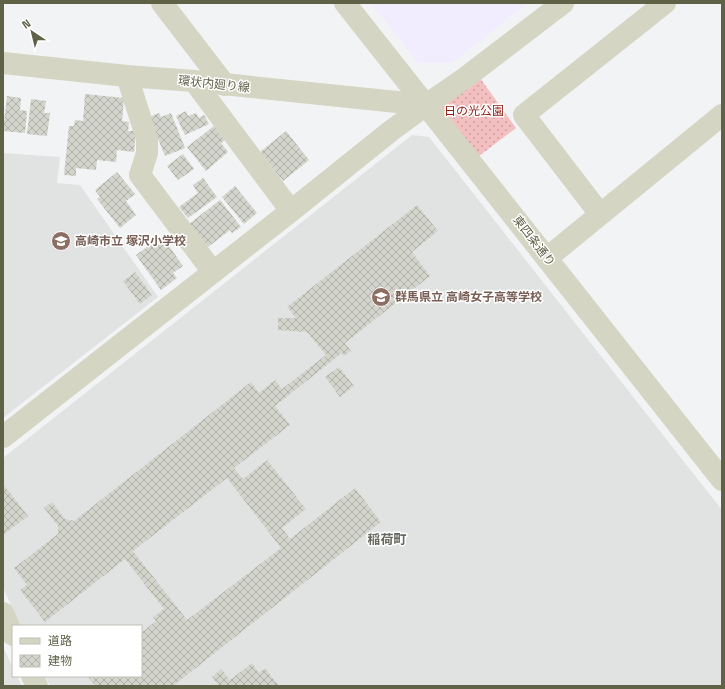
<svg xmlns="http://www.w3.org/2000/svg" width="725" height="689" viewBox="0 0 725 689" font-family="'Space Grotesk','Noto Sans JP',sans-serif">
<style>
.commercial{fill:#f2edfe}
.education{fill:#e1e3e3}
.grass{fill:url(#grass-dots)}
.building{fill:url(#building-cross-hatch);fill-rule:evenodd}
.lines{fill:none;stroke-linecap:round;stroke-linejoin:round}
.minor{stroke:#d4d5c2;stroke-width:22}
.labels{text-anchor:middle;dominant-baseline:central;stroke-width:3;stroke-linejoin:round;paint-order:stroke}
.street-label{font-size:12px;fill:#606248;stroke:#fff}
.park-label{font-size:12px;fill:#8d1b0f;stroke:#fff}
.education-label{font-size:12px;font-weight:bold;fill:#785e54;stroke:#fff;text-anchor:start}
.neighbourhood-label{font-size:13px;font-weight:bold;fill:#67685e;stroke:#fff}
</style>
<defs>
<pattern id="grass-dots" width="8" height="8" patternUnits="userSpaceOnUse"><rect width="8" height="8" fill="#f4bfc0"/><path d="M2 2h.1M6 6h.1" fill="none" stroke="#c99f9e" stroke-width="1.8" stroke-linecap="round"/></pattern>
<pattern id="building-cross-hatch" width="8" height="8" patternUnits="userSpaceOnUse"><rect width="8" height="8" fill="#d3d5cc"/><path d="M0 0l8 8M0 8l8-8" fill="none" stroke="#afb0a8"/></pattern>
</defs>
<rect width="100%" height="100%" fill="#f2f3f5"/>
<!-- commercial -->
<polygon class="commercial" points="371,3 528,3 452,63 418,63"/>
<!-- education -->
<g class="education">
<polygon points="412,135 429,137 722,510 722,686 50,686 45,676 141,676 141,626 21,626 3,588 3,458"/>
<polygon points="3,153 60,157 57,183 80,185 158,297 3,418"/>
<polygon points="3,647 13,668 13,676 17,676 22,686 3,686"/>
</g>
<!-- grass -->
<polygon class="grass" points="480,78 516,128 479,156 439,106"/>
<!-- building -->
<g class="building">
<polygon points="85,94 124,98 122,121 129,122 128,131 136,131 134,152 117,150 116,162 97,160 96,170 76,168 76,176 64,175 69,126 74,126 75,120 83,121"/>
<polygon points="7,96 21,98 20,110 27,111 25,133 3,131"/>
<polygon points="31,99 46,101 44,113 50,113 47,136 27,134"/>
<polygon points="186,111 188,116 196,113 199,118 204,115 209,124 185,135 176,116"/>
<polygon points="159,113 161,117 171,113 185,148 165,156 149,117"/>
<polygon points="214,126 225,140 221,143 228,152 206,171 187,147"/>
<polygon points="286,131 309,160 283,181 260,152"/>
<polygon points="183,154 194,169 178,180 167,166"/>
<polygon points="117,172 135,194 126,201 136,215 120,228 97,199 100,197 95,190"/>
<polygon points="203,178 217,197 188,218 179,207 198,193 193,185"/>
<polygon points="235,186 257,213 244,224 222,197"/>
<polygon points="220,200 241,227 232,233 230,230 208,247 189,224"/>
<path d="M417,205L438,231L412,252L430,276L345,343L351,351L344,356L342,353L275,406L290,425L234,468L243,479L267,460L306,509L282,528L290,539L355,488L381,522L173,686H95L87,676H141V633L156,621L153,617L164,609L125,559L45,622L20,590L27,585L14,568L58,534V526L44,508L52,502L65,519L74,521L251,382L259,393L275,380L282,389L326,355L307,332L278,330V318H296L287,307ZM227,478L281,548L187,620L133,551Z"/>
<polygon points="162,236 183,266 173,273 177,278 161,290 136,255"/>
<polygon points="135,272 152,295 140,304 123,281"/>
<polygon points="339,367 354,386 340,397 325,377"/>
<polygon points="3,484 28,516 3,535"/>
<polygon points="252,663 259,673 265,668 279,686 219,686 212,677 221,669 230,680"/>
</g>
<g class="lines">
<!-- minor -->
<g class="minor">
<polyline points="162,3 225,85"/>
<polyline points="345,3 722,480"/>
<polyline points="3,63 127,76 194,81 426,105"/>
<polyline points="127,76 147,139 147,153 140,175 213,272"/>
<polyline points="194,81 291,211"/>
<polyline points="600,214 524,115 665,3"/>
<polyline points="547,258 722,115"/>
<polyline points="3,437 291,211 392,130 426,105 465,78 563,3"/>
<polyline points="3,613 13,635"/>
<polyline points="32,676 37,686"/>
</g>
</g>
<!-- icons -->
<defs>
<g id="school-disc" transform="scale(1)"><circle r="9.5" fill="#8d6e63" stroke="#fff"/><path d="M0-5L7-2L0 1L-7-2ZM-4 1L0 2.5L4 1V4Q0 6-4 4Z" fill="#fff"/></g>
</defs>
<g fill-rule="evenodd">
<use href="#school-disc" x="61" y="241"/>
<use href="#school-disc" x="381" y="297"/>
</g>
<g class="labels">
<!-- street labels -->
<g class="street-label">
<text transform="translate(214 84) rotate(6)">環状内廻り線</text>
<text transform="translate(534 241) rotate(52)">東四条通り</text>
</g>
<!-- park labels -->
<g class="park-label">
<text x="474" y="111">日の光公園</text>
</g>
<!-- education labels -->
<g class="education-label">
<text x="75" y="241">高崎市立 塚沢小学校</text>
<text x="395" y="297">群馬県立 高崎女子高等学校</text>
</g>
<!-- neighbourhood labels -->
<g class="neighbourhood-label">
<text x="387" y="539">稲荷町</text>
</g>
</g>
<!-- border -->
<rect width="725" height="689" fill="none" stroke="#606248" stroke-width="8"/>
<!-- legend -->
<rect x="12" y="625" width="130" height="52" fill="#ffffff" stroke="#bfc0b6"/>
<rect x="20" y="638" width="20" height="6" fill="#d4d5c2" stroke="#bfc0b6"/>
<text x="48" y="645" font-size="12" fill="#606248">道路</text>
<rect x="20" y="655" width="20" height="12" fill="url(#building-cross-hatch)" stroke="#bfc0b6"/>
<text x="48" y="665" font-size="12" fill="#606248">建物</text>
<!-- north arrow -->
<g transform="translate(32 32) rotate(325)" stroke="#ffffff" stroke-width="3" paint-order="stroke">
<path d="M0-3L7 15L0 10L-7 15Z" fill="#606248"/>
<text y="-6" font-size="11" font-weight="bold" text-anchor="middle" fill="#606248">N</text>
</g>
</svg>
